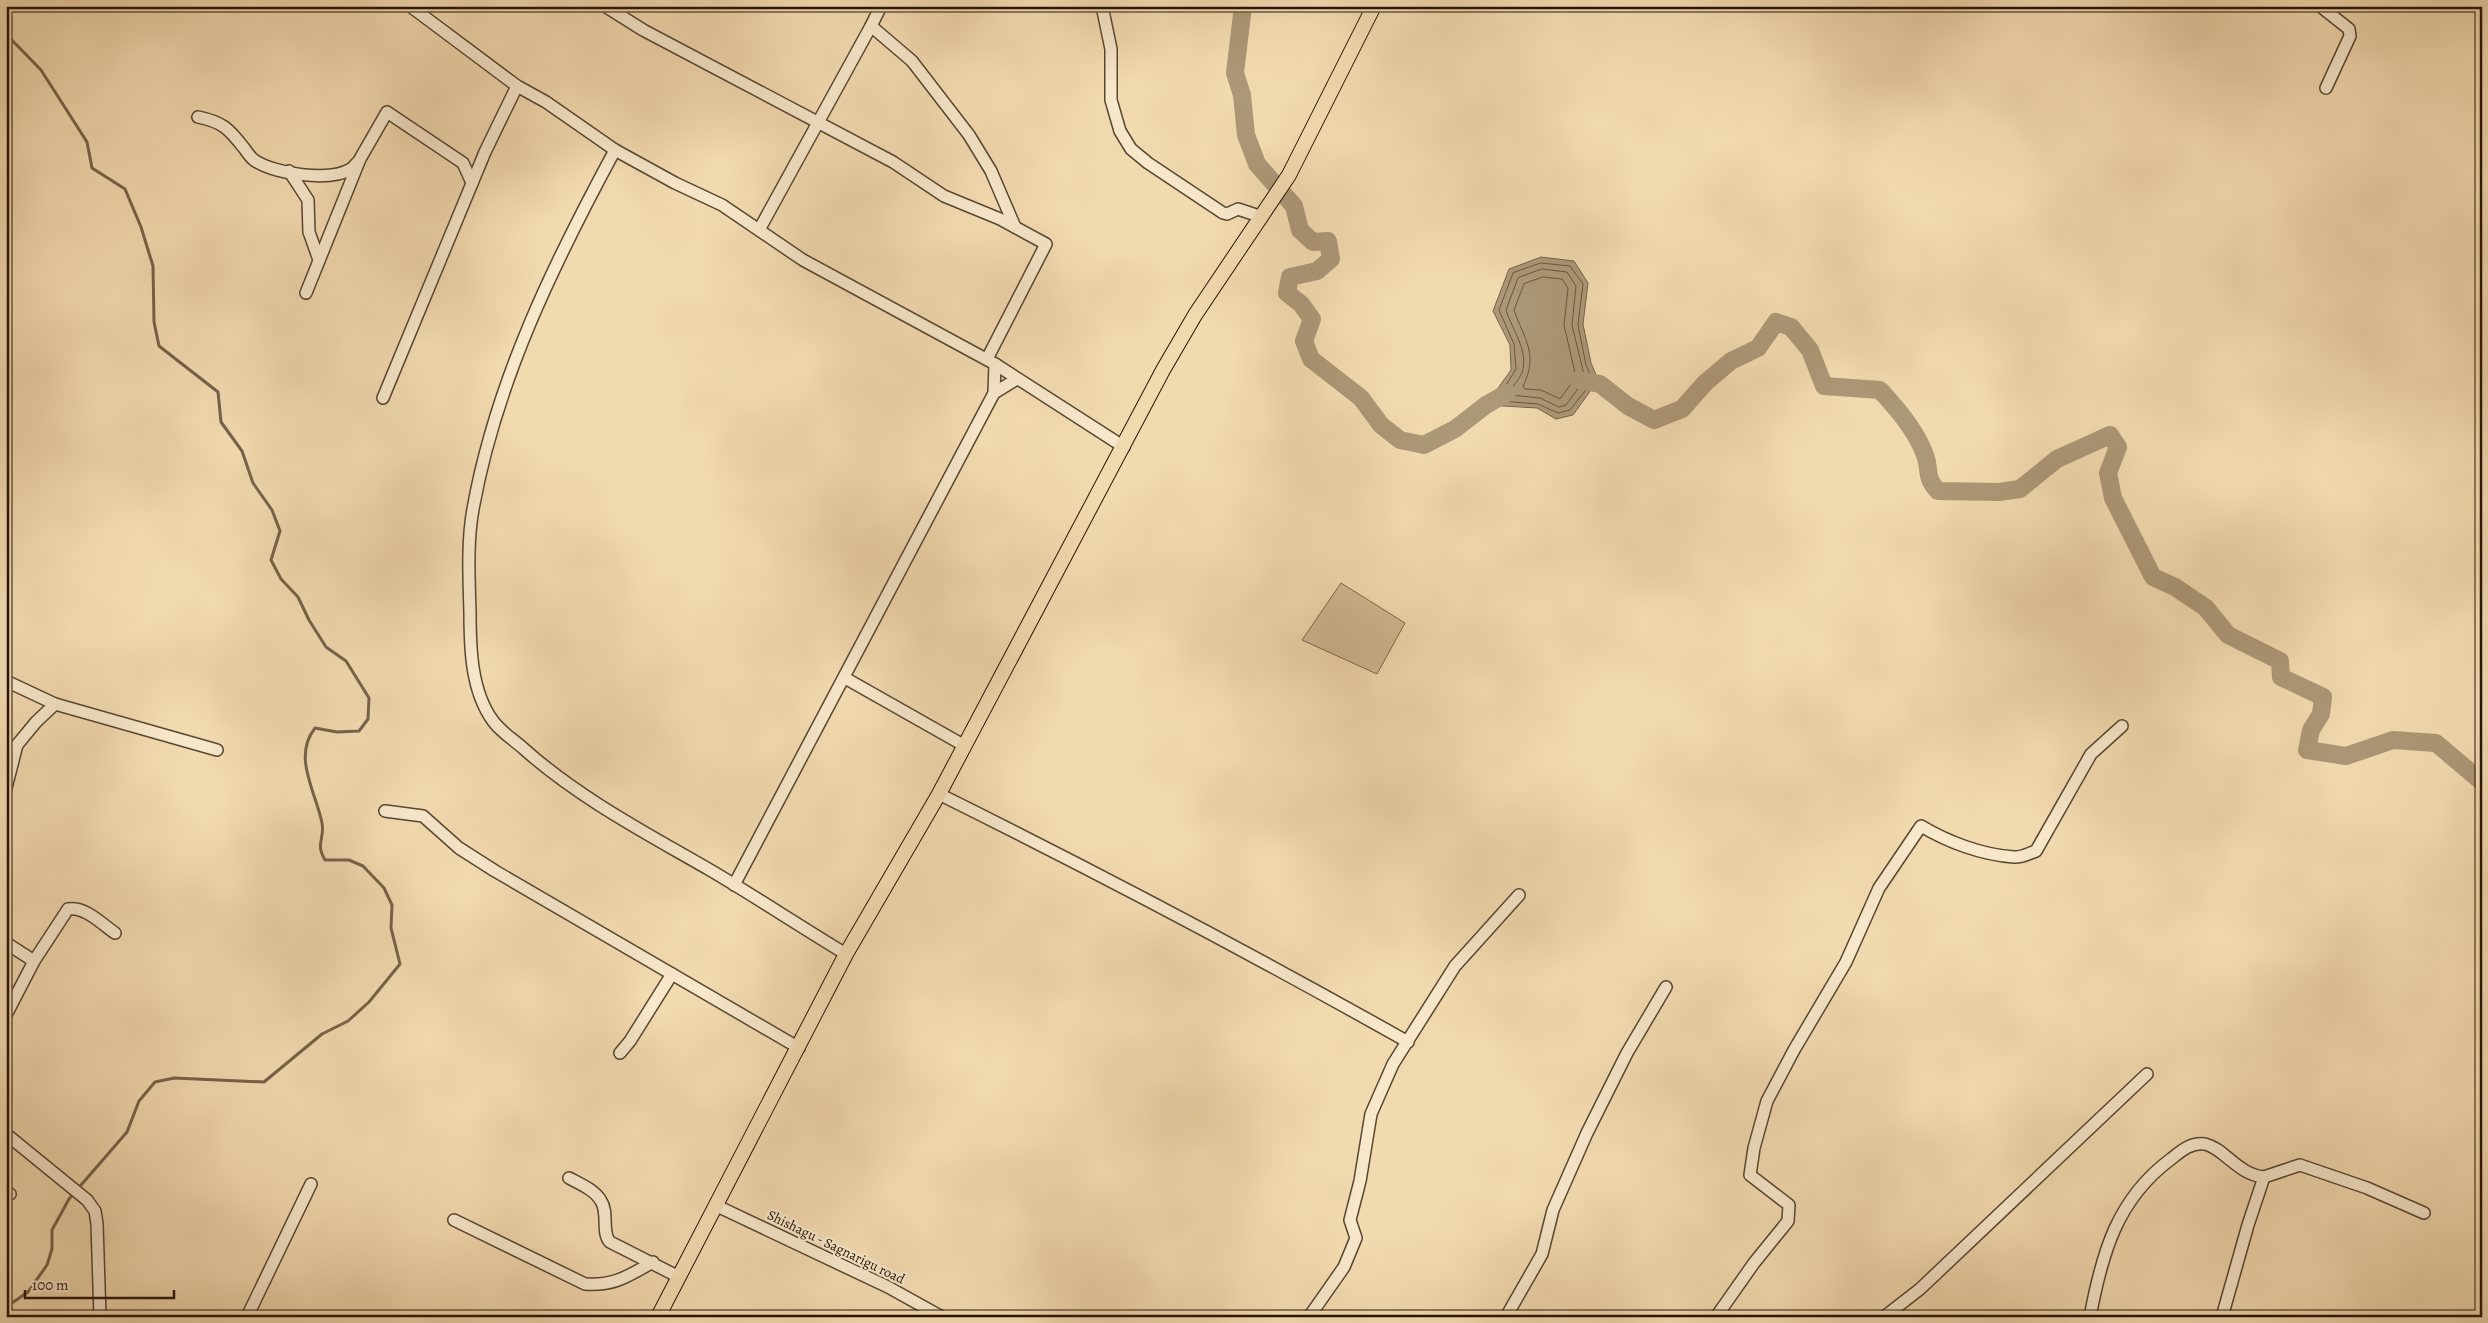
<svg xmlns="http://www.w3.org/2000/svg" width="2488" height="1323" viewBox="0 0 2488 1323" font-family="Alegreya,serif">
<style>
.green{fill:#cfb893;stroke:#7a664e}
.water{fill:#ac9776;stroke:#76634a}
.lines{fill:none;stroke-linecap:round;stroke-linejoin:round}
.shore{stroke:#68563f;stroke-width:1}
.stream{stroke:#76634a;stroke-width:3}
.river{stroke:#ac9776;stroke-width:18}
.minor-casing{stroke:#584632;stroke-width:14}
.major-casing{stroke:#251408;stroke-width:16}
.minor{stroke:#f7e7cb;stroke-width:11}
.major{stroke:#f2daaf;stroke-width:14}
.labels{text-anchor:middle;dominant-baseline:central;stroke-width:4.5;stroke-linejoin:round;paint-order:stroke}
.street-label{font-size:14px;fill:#251408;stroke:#f7e7cb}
</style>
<rect width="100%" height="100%" fill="#f2daaf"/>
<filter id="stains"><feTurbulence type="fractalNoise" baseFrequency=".004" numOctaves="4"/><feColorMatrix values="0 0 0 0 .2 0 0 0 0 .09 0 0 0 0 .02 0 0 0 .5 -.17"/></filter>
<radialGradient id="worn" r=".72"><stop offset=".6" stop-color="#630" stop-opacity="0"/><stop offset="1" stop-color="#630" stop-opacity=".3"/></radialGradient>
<!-- green -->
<polygon class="green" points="1341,583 1405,623 1377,674 1302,640"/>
<!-- water -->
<polygon class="water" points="1541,257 1574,261 1588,283 1583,324 1591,363 1600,384 1591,390 1573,415 1556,419 1537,408 1486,405 1511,370 1510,345 1493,311 1509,269"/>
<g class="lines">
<!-- shore -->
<g class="shore">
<polygon points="1541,263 1570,266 1583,284 1578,325 1586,365 1593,381 1570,410 1558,413 1538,404 1500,401 1498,398 1516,369 1514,344 1499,310 1513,273"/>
<path d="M1542,269L1567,272L1576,286L1572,325L1585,379L1566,405L1559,407L1540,398L1511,395L1509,393C1512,386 1519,380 1522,373C1529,350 1512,330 1506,310L1518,278Z"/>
<path d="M1543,277L1562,279L1568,288L1564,325L1576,377L1560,399L1541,390L1525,389L1523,386C1539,354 1524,339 1514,310L1524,284Z"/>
</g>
<!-- stream -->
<path class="stream" d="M6,34L41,70L87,142L92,168L125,189L141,227L153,266L154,322L159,346L218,392L221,422L242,451L253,483L272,510L280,531L271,560L281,579L298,597L309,620L326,647L346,661L369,698L368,719L359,731L337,732L315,728C292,757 316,792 322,823C325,839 315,843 325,860H349L363,866L384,888L392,905L391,928L400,964L369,1002L348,1021L322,1034L264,1082L174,1078L155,1082L139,1101L127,1132L69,1199L52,1230V1249L47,1265L28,1292L6,1307"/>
<!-- river -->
<g class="river">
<polyline points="1243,6 1235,73 1242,95 1246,135 1257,164 1294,206 1300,230 1313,242 1328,241 1331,259 1317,271 1290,277 1287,293 1301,304 1312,319 1304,341 1311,359 1361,398 1381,425 1400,440 1424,445 1455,429 1486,405 1507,393"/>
<path d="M1578,380L1600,384L1628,406L1654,420L1682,409L1705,383L1731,361L1758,348L1776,322L1791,327L1810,350L1824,386L1880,390C1897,409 1916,430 1925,455C1931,471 1924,476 1938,491L1999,492L2020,489L2057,459L2110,435L2118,447L2108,473L2113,498L2153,577L2175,587L2206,608L2228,635L2280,661L2281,677L2323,697L2321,714L2311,730L2307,750L2346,756L2393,740L2436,743L2482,782"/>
</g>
<!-- minor casing -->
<g class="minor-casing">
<g id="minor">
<polyline points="410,6 517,86 546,102 615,150 675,183 722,205 803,260 995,364 1124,447"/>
<polyline points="605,6 643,30 893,162 944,196 1000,219 1046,244 987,359"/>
<polyline points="881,6 871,26 912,61 969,135 991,171 1015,227"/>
<polyline points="1102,6 1111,49 1111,100 1120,131 1131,149 1148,163 1223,213 1227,214 1238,209 1262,217"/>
<polyline points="2320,6 2349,29 2350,36 2326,88"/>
<path d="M198,117C223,122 229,129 244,148C247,152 250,157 254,160C274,174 330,182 351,169C354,167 356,163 359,161"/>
<path d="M615,150C554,263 496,381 473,509C467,542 469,578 470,612C470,648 471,691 493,721C501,732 514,740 524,749C579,798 646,833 710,870C756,897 801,927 846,954"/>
<polyline points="289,171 308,200 309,232 319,260"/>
<polyline points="759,230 871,26"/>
<polyline points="306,293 360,159 387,112 463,163 472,183"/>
<polyline points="994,393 1017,379"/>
<polyline points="383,398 485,152 517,86"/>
<polyline points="845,678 965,746"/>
<polyline points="6,681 55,704 217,750"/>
<polyline points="6,788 17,745 36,722 55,704"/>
<path d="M939,794C1098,873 1254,955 1408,1042"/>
<polyline points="385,811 423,816 459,848 495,871 799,1048"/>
<polyline points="734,885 994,393 995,364"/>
<polyline points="6,943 34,961"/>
<path d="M6,1015L34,961L68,909C85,906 102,924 115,933"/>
<polyline points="620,1053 630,1041 672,974"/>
<polyline points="6,1134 87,1200 95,1211 97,1224 100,1317"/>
<path d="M569,1178C580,1184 595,1190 601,1201C609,1213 601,1233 610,1242L679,1277"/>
<polyline points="6,1192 10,1194"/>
<polyline points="717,1206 888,1287 942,1317"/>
<path d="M454,1220L585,1284C615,1286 628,1276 653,1262"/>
<polyline points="247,1317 311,1184"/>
<polyline points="1309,1317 1344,1267 1356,1238 1350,1220 1360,1181 1371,1114 1393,1064 1455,966 1519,895"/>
<polyline points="1506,1317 1542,1254 1553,1210 1587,1133 1627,1053 1666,987"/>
<path d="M1716,1317L1754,1263L1788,1221L1789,1205L1750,1175L1754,1148L1767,1101L1794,1050L1846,962L1879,888L1921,826C1948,842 1982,855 2014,857C2021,858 2030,853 2036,851L2091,754L2122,726"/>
<polyline points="1884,1317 1920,1289 2147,1074"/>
<path d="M2090,1317C2102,1253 2117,1199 2171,1159C2181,1151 2191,1142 2205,1144C2225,1149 2237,1174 2264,1177"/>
<polyline points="2222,1317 2248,1225 2264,1177 2300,1165 2367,1188 2424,1213"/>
</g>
</g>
<!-- major casing -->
<g class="major-casing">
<polyline id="major" points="658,1317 846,954 939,794 1163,370 1195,315 1289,175 1374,6"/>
</g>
<!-- minor -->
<use href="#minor" class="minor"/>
<!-- major -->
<use href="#major" class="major"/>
</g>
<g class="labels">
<!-- street labels -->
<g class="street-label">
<text transform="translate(836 1247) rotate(26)">Shishagu - Sagnarigu road</text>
</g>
</g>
<!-- margin -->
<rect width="2488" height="1323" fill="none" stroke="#f2daaf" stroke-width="25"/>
<rect x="8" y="8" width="2473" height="1308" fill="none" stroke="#251408" stroke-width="2.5"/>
<rect x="12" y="12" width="2463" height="1298" fill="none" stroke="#251408"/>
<!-- scale -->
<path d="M25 1290v8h149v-8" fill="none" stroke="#251408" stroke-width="2.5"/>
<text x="32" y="1290" font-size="15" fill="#251408" stroke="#f7e7cb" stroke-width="4" paint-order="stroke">100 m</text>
<rect width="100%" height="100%" filter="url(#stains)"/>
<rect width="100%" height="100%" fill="url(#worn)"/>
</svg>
